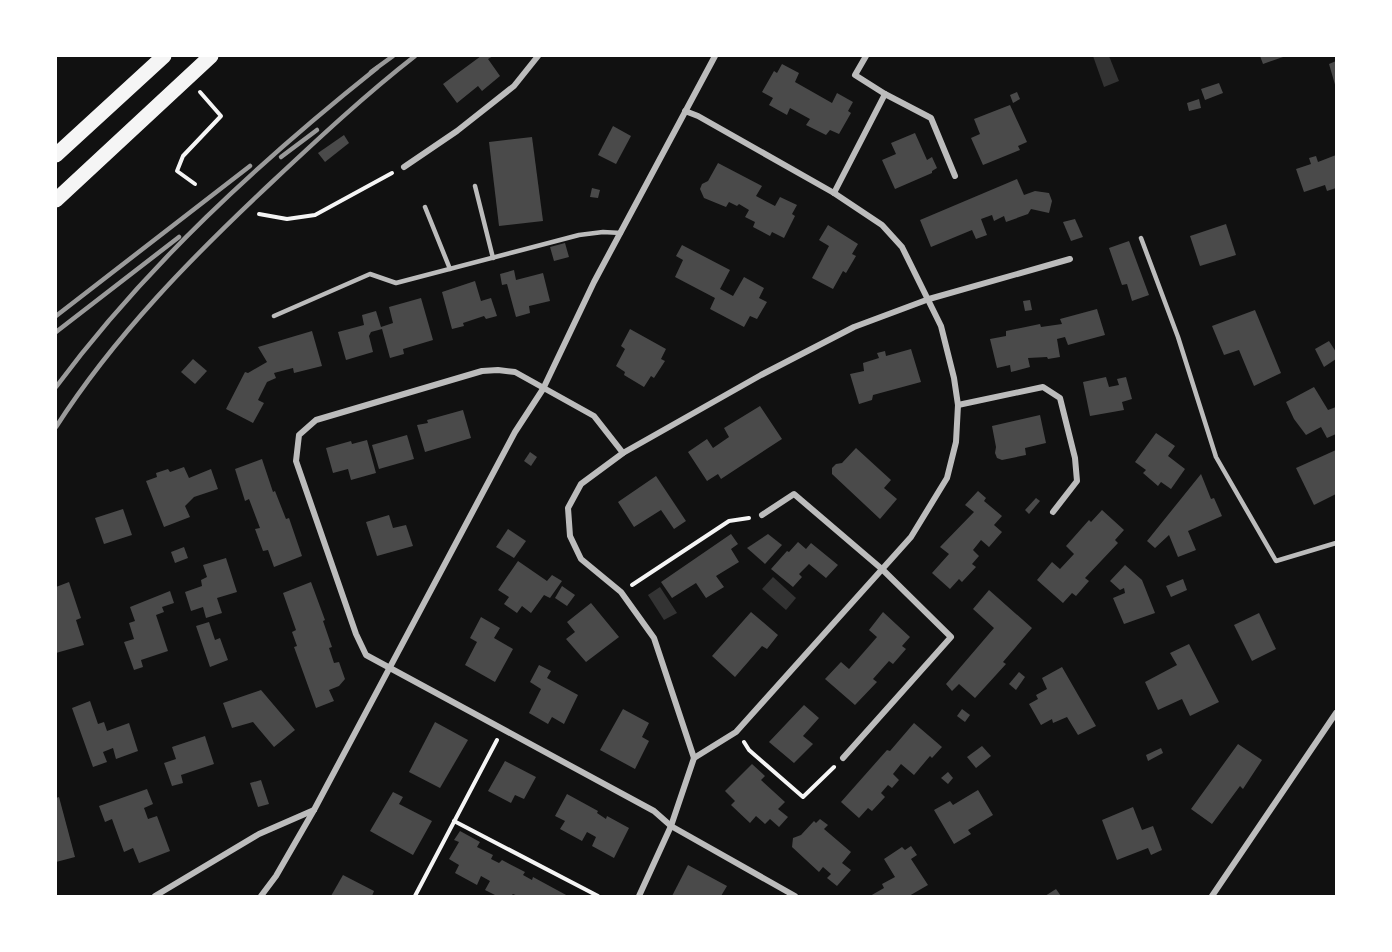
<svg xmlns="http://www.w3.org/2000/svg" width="1392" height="952" viewBox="0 0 1392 952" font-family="'Playfair Display',serif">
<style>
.water{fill:#333}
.building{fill:#4a4a4a}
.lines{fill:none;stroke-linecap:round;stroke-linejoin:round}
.path{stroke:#f5f5f5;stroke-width:4}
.service{stroke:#bcbcbc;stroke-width:4.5}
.minor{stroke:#bcbcbc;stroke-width:6}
.primary{stroke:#f5f5f5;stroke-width:15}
.rail{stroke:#9a9a9a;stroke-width:4.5}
</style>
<rect width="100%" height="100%" fill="#111"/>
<!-- water -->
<g class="water">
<polygon points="1093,56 1109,56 1119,81 1104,87"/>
<polygon points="773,577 796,598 786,610 762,589"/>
<polygon points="660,587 677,613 664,620 648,595"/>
</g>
<!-- building -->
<g class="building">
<polygon points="481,56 493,56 488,59 500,76 482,91 478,86 457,103 443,84"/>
<polygon points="1260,56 1286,56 1263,64"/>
<polygon points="1336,61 1336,88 1329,64"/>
<polygon points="782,64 799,73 795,82 832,103 837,93 853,102 848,111 851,113 839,134 830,130 826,135 806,125 810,119 790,108 787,115 769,105 773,98 762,92 774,71 777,73"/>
<polygon points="1219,83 1223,93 1205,100 1201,89"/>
<polygon points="1017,92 1020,99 1013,103 1010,95"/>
<polygon points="1199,99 1201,108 1189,111 1187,103"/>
<polygon points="1010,105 1027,142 1018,146 1020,150 983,165 971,138 980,134 974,119"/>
<polygon points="613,126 631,136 616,164 598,155"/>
<polygon points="915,133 927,160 932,157 937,168 932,171 932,173 895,189 882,160 896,154 891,143"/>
<polygon points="344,135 349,143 325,162 318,153"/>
<polygon points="532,137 543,221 499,226 489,142"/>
<polygon points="1336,155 1336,188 1327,191 1325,185 1304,192 1296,169 1311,164 1309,158 1316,156 1318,162"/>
<polygon points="718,163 762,186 756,196 775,206 780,197 797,205 792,214 795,216 784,238 772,232 770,236 753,227 755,222 745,217 749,210 739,204 737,206 729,202 726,207 704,198 700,189 702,184 708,181"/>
<polygon points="1017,179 1024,195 1035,191 1049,193 1052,201 1049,213 1031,209 1028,214 1006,222 1004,216 994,221 992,215 981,219 987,235 976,239 972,230 931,247 920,220"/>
<polygon points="592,188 600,190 598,198 590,197"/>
<polygon points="1075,219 1083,237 1071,241 1063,222"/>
<polygon points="1226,224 1236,255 1200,266 1190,236"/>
<polygon points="828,225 858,244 852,254 856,256 846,273 843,271 833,289 812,278 829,246 819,240"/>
<polygon points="1129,241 1149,295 1132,301 1127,284 1122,285 1109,248"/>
<polygon points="565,243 569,257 554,261 550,247"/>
<polygon points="682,245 730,270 720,289 733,296 744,277 764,288 759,298 767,302 757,319 750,316 744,327 710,309 715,298 675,277 683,260 676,256"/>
<polygon points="514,270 516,280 543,273 550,301 529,306 530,313 516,317 507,284 502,285 500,274"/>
<polygon points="475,281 481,301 491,298 497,316 486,319 484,316 463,323 464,326 452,329 442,292"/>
<polygon points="421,298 433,340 403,349 404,354 390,358 382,329 371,332 369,336 373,352 346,360 338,332 364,325 362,315 376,311 381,327 393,323 389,307"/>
<polygon points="1030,300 1032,310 1025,311 1023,301"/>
<polygon points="1097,309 1105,335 1068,345 1065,337 1057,339 1060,357 1048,359 1047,357 1028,358 1030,367 1011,372 1010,365 997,368 990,339 1006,336 1006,331 1040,324 1041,327 1062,324 1060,319"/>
<polygon points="1255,310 1281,373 1254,386 1239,350 1224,355 1212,326"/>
<polygon points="630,329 666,349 661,359 665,361 654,378 651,376 644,387 624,375 625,372 616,366 625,349 621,346"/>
<polygon points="312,331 322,366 294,373 293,368 274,373 276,378 267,382 258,400 264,403 253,423 226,409 245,372 248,373 267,362 258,347"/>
<polygon points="1329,341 1336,352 1336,359 1324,367 1315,349"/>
<polygon points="911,349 921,382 873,395 872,400 859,404 850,374 864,371 863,363 879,358 877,353 885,351 886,356"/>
<polygon points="193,359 207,371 195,384 181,372"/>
<polygon points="1106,377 1109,387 1119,385 1117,379 1126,377 1132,399 1122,402 1124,410 1090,416 1083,382"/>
<polygon points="1314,387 1328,410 1336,407 1336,434 1327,438 1321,427 1306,435 1294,419 1286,402"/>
<polygon points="760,406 782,439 721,479 718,474 707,481 688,452 707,439 713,448 729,437 724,428"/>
<polygon points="463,410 471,438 425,452 417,425 428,423 427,420"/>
<polygon points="1040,415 1046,443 1025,448 1026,455 1002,460 997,458 995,453 996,447 992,426"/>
<polygon points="1156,433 1175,446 1168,456 1185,469 1171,489 1161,482 1158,486 1143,473 1146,470 1135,462"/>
<polygon points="407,435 414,459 379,469 372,445"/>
<polygon points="367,440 376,473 351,480 348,469 333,473 326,448 351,441 352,444"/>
<polygon points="856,448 891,480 884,488 897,499 880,519 832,474 832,468 836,464 842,463"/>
<polygon points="1336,450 1336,494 1314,505 1296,468"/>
<polygon points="530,452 537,457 531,466 524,461"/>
<polygon points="262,459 273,492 275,491 286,519 289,518 302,556 274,567 268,550 263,551 255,529 260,528 249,499 245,501 235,469"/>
<polygon points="184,467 189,478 211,469 218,489 194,497 185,506 190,517 164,527 146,481 157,477 156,473 168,469 170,472"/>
<polygon points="1201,474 1211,499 1214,498 1222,516 1188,531 1196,550 1178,557 1169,535 1155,548 1147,541"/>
<polygon points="656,476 686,521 674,529 661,510 634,527 618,502"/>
<polygon points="978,491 986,498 984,501 1002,516 994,525 1002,532 989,547 981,540 973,550 979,556 972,564 976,567 962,582 959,579 950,589 932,573 949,554 940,547 974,512 965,505"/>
<polygon points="1036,498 1040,501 1029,514 1025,510"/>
<polygon points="123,509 132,535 104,544 95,518"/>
<polygon points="1102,510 1124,530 1115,540 1118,543 1085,578 1089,581 1076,596 1072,593 1063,603 1037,580 1052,562 1060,569 1074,554 1066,546 1089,520 1091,522"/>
<polygon points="389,515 393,528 406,525 413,546 377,556 366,522"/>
<polygon points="508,529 526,541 514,558 496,547"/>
<polygon points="731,534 738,544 731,549 739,562 716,576 724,587 706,598 696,583 672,598 661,582"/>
<polygon points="768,534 782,545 765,564 747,548"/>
<polygon points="798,542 806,549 811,543 838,565 826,578 809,564 799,574 802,577 793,587 771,569 787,551 789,552"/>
<polygon points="184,547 188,558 175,563 171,552"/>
<polygon points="226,558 237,592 217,598 222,613 206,618 203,607 191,611 185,592 202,586 201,580 207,577 203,565"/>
<polygon points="518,561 547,581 552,575 562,581 550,598 544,595 531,613 522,606 517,613 504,604 509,597 498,590"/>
<polygon points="1125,565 1142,580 1155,613 1124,624 1113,598 1125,593 1124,588 1120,590 1110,581"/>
<polygon points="1183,579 1187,590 1171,597 1166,586"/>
<polygon points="69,582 81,618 76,620 84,645 56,653 56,587"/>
<polygon points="311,582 325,620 323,621 332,647 329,648 334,663 339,662 345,679 339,686 329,690 334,701 316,708 294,647 297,646 292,632 296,630 283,593"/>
<polygon points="562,586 575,595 567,606 555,598"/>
<polygon points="989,590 1032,628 1003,662 1006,664 975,698 959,684 952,691 946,684 994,628 973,609"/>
<polygon points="170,591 174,603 162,607 164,612 156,615 168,651 141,660 143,667 134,670 124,642 134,639 129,623 135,621 130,607"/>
<polygon points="591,603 619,637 586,662 566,639 575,632 567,622"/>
<polygon points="751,612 778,635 767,649 762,646 735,677 712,656"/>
<polygon points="883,612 910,637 902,646 906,649 893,664 889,661 873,679 877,682 855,705 825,679 841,662 849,669 877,637 869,630"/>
<polygon points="1259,613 1276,649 1252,661 1234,625"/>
<polygon points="481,617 500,628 494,638 513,649 495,682 465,665 477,642 470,638"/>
<polygon points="209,622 215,640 220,638 228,660 210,667 196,626"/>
<polygon points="1189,644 1219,702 1190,716 1182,699 1158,710 1145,682 1177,665 1170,653"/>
<polygon points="539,665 551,671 547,678 578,695 564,724 552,717 548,724 529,713 541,689 530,682"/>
<polygon points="1062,667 1096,726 1078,735 1067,717 1053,723 1052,719 1041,725 1029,704 1038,699 1036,695 1047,689 1042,678"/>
<polygon points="1019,672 1025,677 1016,690 1009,684"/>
<polygon points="261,690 295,730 274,747 253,722 232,728 223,703"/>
<polygon points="90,701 98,724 104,722 107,731 129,723 138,751 116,759 113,748 103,752 107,762 93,767 72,708"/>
<polygon points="804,705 819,718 803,736 813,744 794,763 769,742"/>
<polygon points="623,709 649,723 642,737 649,741 635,769 600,750"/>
<polygon points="962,709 970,715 965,722 957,716"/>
<polygon points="435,722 468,740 440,788 409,772"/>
<polygon points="914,723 942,747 932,758 930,756 914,775 901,764 893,774 899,780 892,788 888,785 881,793 885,797 872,811 868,808 859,818 841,802 887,750 890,751"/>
<polygon points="205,736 214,764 181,775 183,783 172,786 164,763 176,759 172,747"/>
<polygon points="1238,744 1262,760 1243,789 1240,786 1212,824 1191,809"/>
<polygon points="982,746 991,756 976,768 967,757"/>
<polygon points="1161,748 1163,753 1148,761 1146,755"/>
<polygon points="505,761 536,777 524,799 515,795 511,803 488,791"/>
<polygon points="752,764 765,776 761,780 785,802 778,809 788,817 779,827 770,819 765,824 756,816 750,823 731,805 735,801 725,791"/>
<polygon points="948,772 953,778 948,784 941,778"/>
<polygon points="261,780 269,804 258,807 250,783"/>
<polygon points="147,789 153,804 144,808 148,819 157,816 170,851 139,863 133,848 124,852 112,819 105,822 99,806"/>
<polygon points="978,790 993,815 968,830 971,834 954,844 934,810 950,801 953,805"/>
<polygon points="393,792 403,797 399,804 432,821 413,855 370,831"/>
<polygon points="567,794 598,811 597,813 606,819 607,816 629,828 614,858 592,846 596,837 587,832 582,841 560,829 565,821 555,816"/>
<polygon points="59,797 75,857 56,862 56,798"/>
<polygon points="1133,807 1142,830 1153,826 1162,850 1151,855 1148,848 1117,860 1102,820"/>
<polygon points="820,819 828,825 824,829 851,852 842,863 851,870 837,886 827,878 831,874 823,867 819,872 792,847 793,838 801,835 814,821 816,823"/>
<polygon points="460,831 480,842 477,847 493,855 491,859 499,863 502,860 525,872 523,875 532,880 533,877 568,896 518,896 513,894 511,896 497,896 485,890 490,881 481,876 477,885 455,873 459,865 449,859 459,842 454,840"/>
<polygon points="911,846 917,855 911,859 928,885 909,896 870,896 884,888 882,884 895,877 884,859 902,847 905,850"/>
<polygon points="688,865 727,886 721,896 672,896"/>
<polygon points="343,875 374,891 372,896 331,896"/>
<polygon points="1056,889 1061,896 1045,896"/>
</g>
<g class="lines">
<!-- path -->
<g class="path">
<polyline points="195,184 177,171 183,156 221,116 200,92"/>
<polyline points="259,214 287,219 315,215 392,173"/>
<polyline points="632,585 729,521 749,518"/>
<polyline points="744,742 749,750 803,797 834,767"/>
<polyline points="454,821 598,896"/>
<polyline points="415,896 497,740"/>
</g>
<!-- service -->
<g class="service">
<polyline points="475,186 493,258"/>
<polyline points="425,207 450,269"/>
<polyline points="1141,238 1178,337 1216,457 1276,561 1336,543"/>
<polyline points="274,316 370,274 396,283 579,235 603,232 621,233"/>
</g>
<!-- minor -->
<g class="minor">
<polyline points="866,56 855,75 885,94"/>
<polyline points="404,167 457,131 514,86 538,56"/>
<polyline points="834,193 885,94 931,118 955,176"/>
<polyline points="958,405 1043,387 1060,398 1075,458 1077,481 1053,512"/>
<polyline points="623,453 594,416 515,372 498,370 482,371 316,420 299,435 296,461 356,634 366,655 654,811 671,826 795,896"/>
<polyline points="762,515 794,494 883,570 951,637 843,758"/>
<polyline points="694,758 654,638 621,592 581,559 570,536 568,508 581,484 623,453 761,375 854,327 929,299 1070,259"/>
<polyline points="155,896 259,834 314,810"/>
<polyline points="261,896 276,876 314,810 515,432 543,389 594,282 715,56"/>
<polyline points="639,896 671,826 694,758 736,732 911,537 947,478 956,442 958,405 954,378 941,326 902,247 882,225 834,193 698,116 685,111"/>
<polyline points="1212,896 1336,713"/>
</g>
<!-- primary -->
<g class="primary">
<polyline points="56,155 164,56"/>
<polyline points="56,200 211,56"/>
</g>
<!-- rail -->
<g class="rail">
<polyline points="371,72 393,56"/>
<polyline points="281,157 317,130"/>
<polyline points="56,316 250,166"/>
<polyline points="56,332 179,237"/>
<path d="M56,387C146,266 259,162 377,68"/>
<path d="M56,427C115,335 192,257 272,182C319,138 365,95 415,56"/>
</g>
</g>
<!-- border -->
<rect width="1392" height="952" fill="none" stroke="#ffffff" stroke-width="114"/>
</svg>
